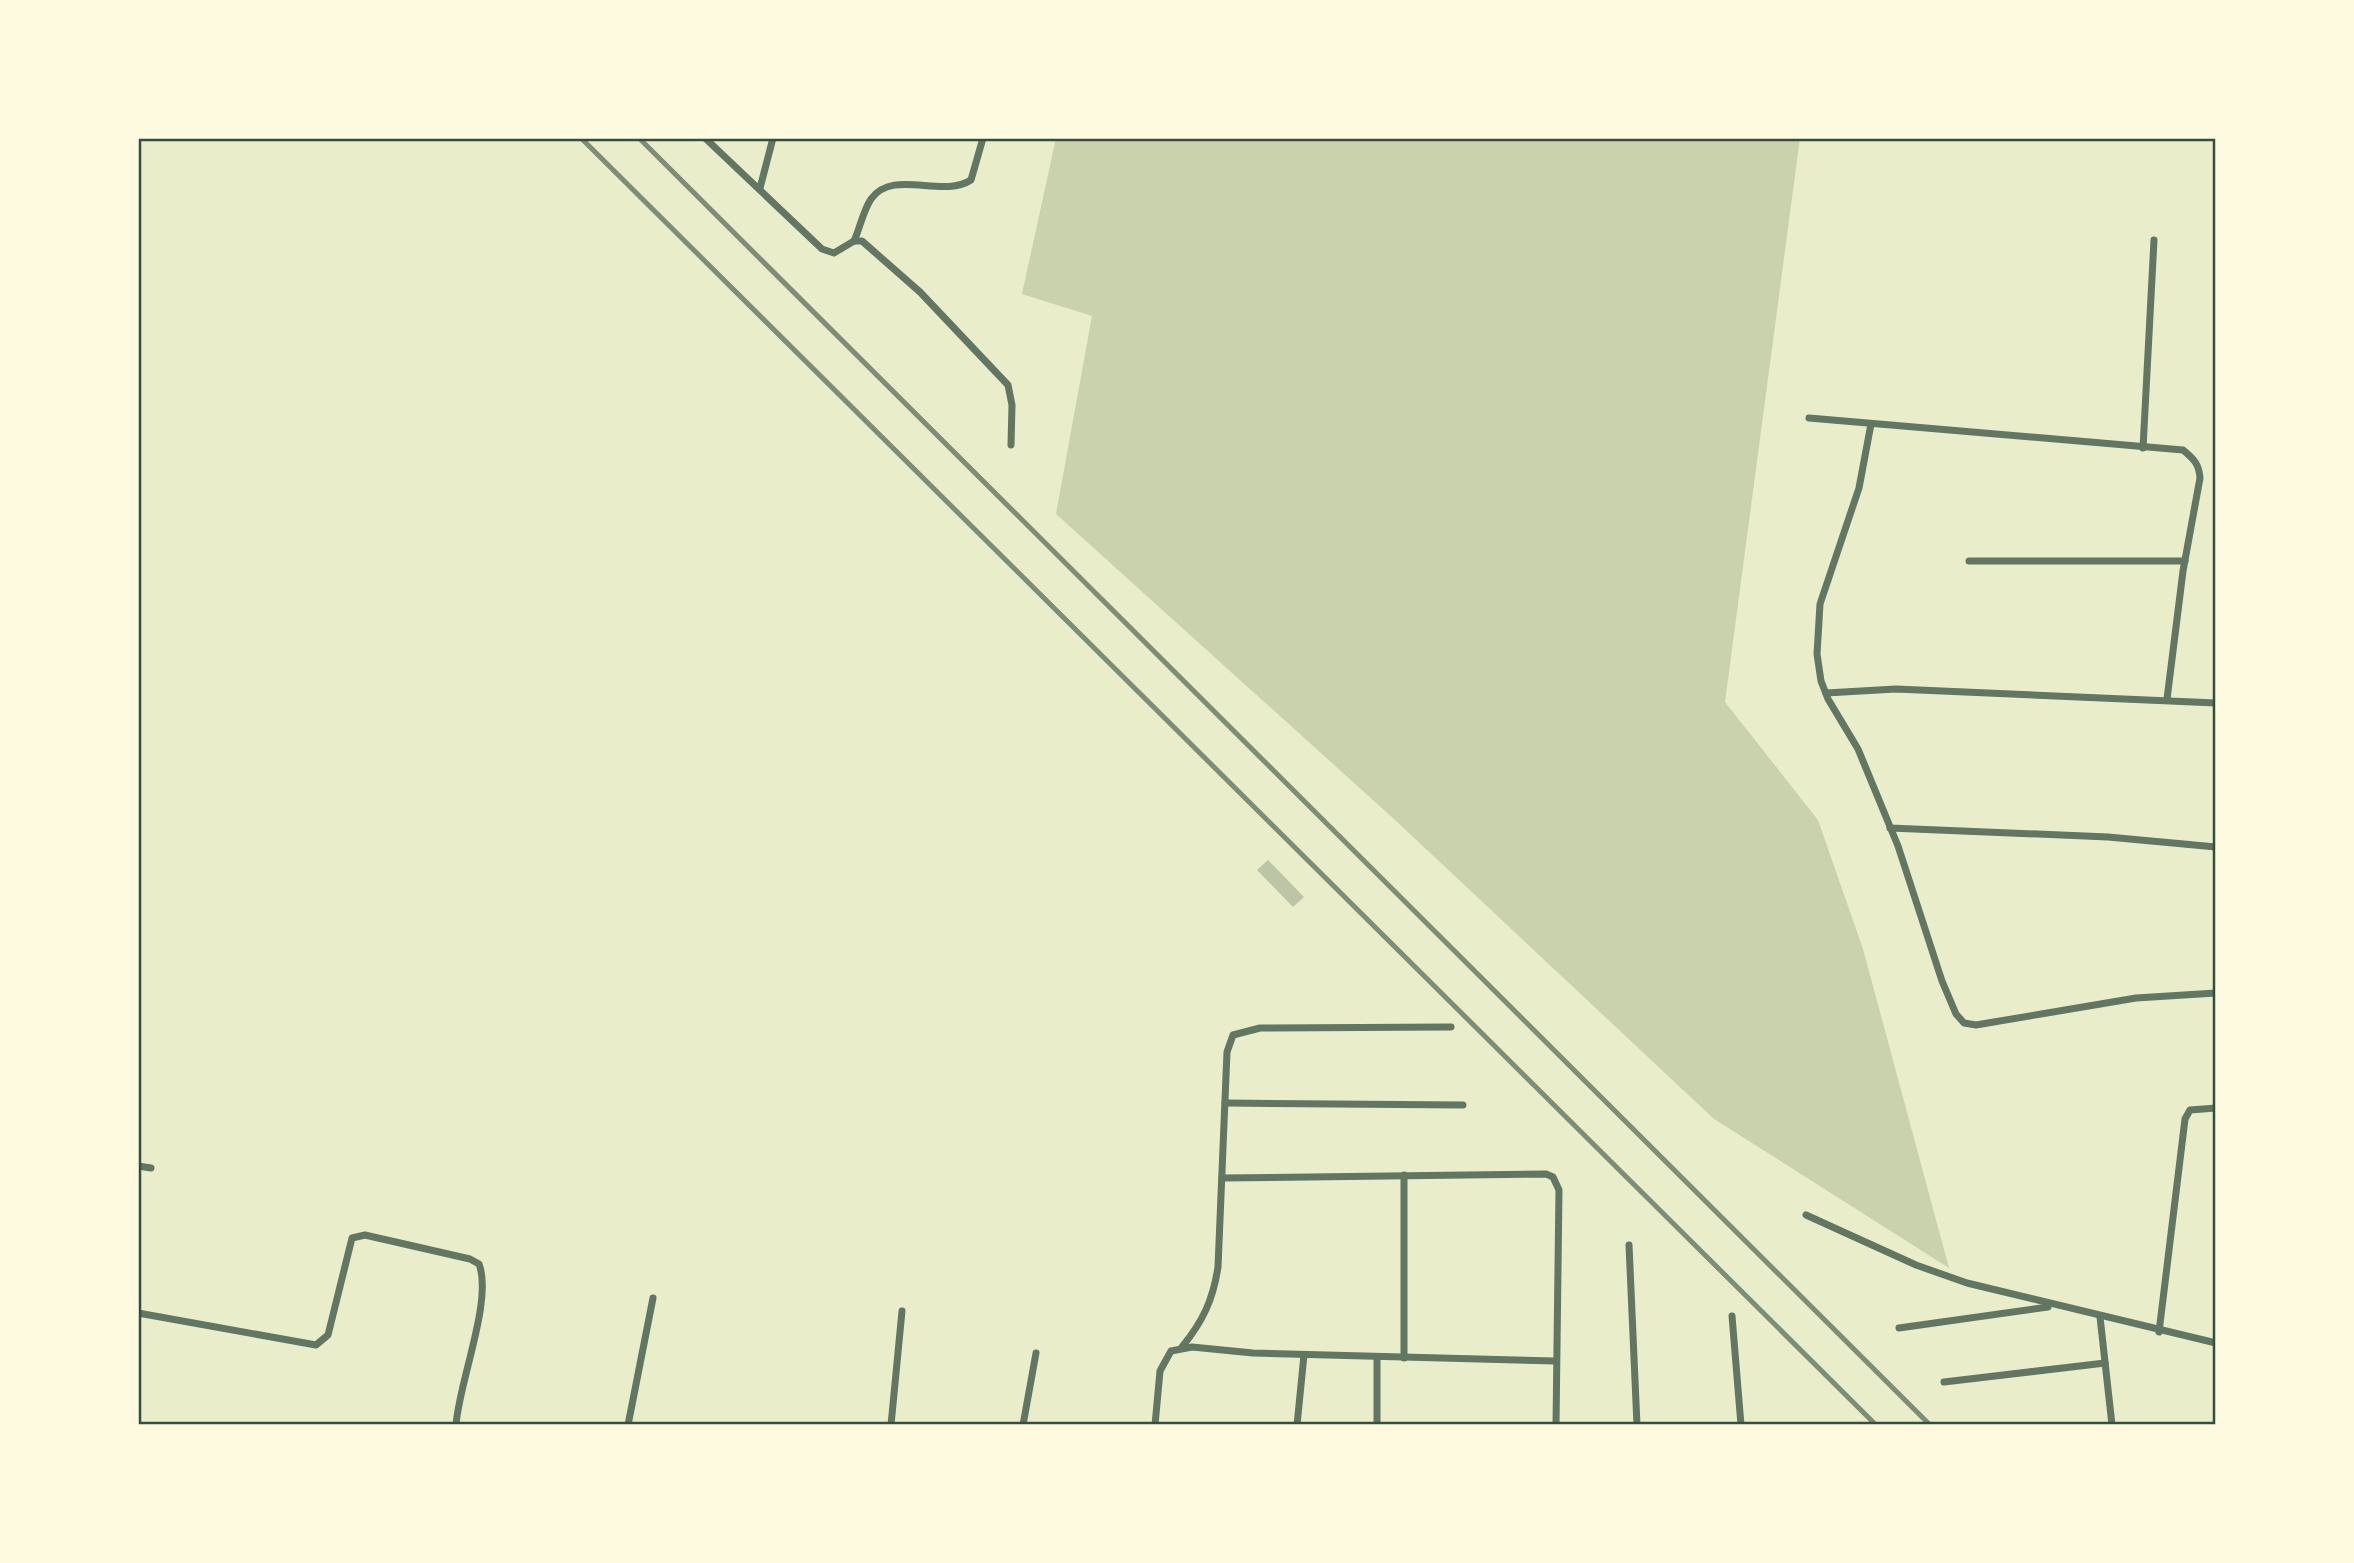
<svg xmlns="http://www.w3.org/2000/svg" width="2354" height="1563" viewBox="0 0 2354 1563" font-family="'Titillium Web',sans-serif">
<style>
.green{fill:#cad2ad}
.building{fill:#bcc5a7}
.lines{fill:none;stroke-linecap:round;stroke-linejoin:round}
.minor{stroke:#617663;stroke-width:7}
.rail{stroke:#7c8e77;stroke-width:5}
.neatline{fill:none;stroke:#344e41;stroke-width:2.5}
</style>
<rect width="100%" height="100%" fill="#e9edc9"/>
<!-- green -->
<polygon class="green" points="1056,138 1800,138 1725,702 1818,820 1863,949 1949,1268 1714,1119 1394,819 1056,514 1092,316 1022,294"/>
<!-- building -->
<polygon class="building" points="1268,860 1304,897 1293,907 1257,870"/>
<g class="lines">
<!-- minor -->
<g class="minor">
<polyline points="705,138 822,249 834,253 854,241 862,241 920,292 1008,385 1012,405 1011,445"/>
<polyline points="760,188 773,138"/>
<path d="M854,241C860,228 863,211 871,199C893,168 942,199 971,180L983,138"/>
<path d="M1809,418L2183,450C2194,459 2199,464 2200,478L2183,571L2167,699"/>
<polyline points="1871,424 1859,488 1820,604 1817,654 1821,681 1828,699 1858,749 1898,846 1942,981 1956,1014 1964,1023 1976,1025 2136,998 2216,993"/>
<polyline points="2143,448 2154,240"/>
<polyline points="1969,561 2185,561"/>
<polyline points="1826,693 1896,689 2216,703"/>
<polyline points="1890,828 2108,837 2216,847"/>
<polyline points="1225,1103 1463,1105"/>
<polyline points="138,1166 151,1168"/>
<polyline points="1222,1178 1546,1174 1553,1177 1559,1190 1556,1425"/>
<polyline points="1806,1215 1916,1265 1967,1283 2216,1343"/>
<polyline points="1629,1245 1637,1425"/>
<path d="M138,1313L316,1345L328,1335L352,1238L365,1235L470,1259L479,1264C493,1300 459,1382 456,1425"/>
<polyline points="1732,1316 1741,1425"/>
<polyline points="2100,1317 2112,1425"/>
<polyline points="1899,1328 2048,1307"/>
<polyline points="2159,1332 2185,1119 2190,1110 2216,1108"/>
<path d="M1182,1347C1203,1321 1213,1300 1218,1267L1227,1052L1233,1035L1260,1028L1451,1027"/>
<polyline points="1377,1357 1377,1425"/>
<polyline points="1404,1358 1404,1175"/>
<polyline points="1944,1382 2105,1363"/>
<polyline points="628,1425 653,1298"/>
<polyline points="891,1425 902,1311"/>
<polyline points="1023,1425 1036,1353"/>
<polyline points="1155,1425 1160,1371 1171,1351 1192,1347 1253,1353 1555,1361"/>
<polyline points="1297,1425 1304,1355"/>
</g>
<!-- rail -->
<g class="rail">
<polyline points="581,138 1876,1425"/>
<polyline points="639,138 1930,1425"/>
</g>
</g>
<!-- border -->
<rect width="2354" height="1563" fill="none" stroke="#fefae0" stroke-width="280"/>
<rect x="140" y="140" width="2074" height="1283" class="neatline"/>
</svg>
